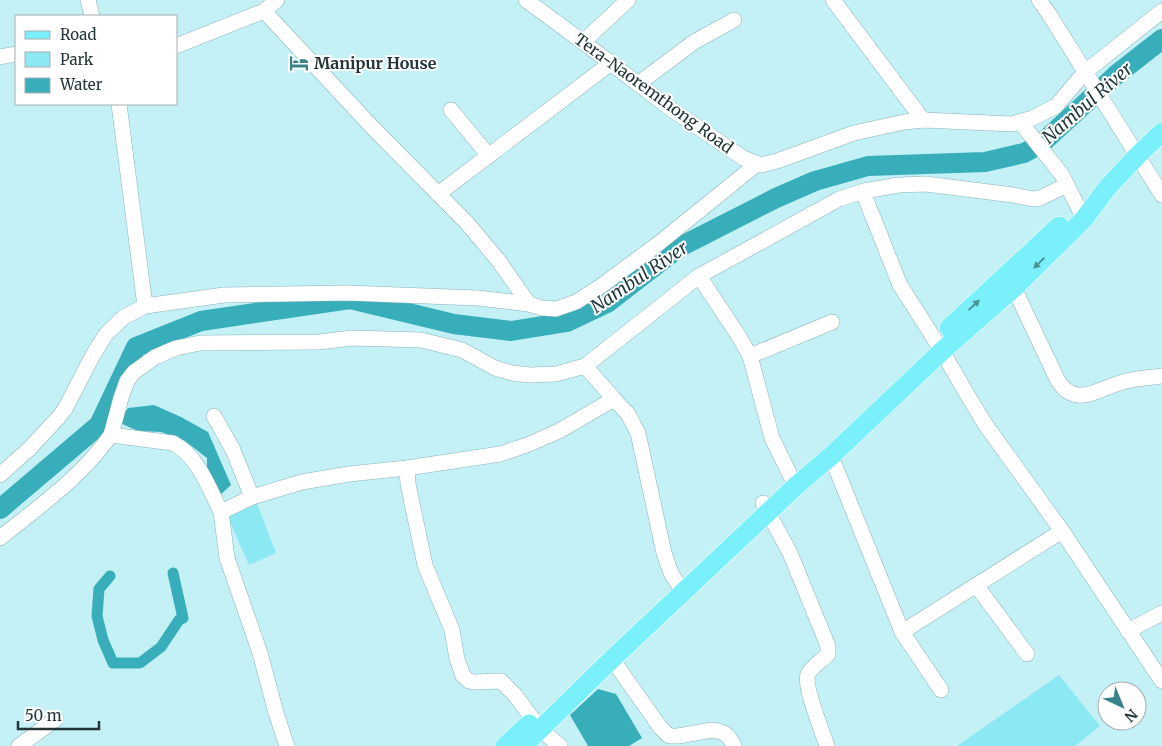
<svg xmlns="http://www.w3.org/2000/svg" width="1162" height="746" viewBox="0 0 1162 746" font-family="Merriweather,serif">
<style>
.green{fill:#8ce8f2}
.water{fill:#37aeba}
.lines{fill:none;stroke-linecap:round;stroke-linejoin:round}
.canal{stroke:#37aeba;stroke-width:11}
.river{stroke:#37aeba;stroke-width:20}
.minor-casing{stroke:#89b4b9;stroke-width:16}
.major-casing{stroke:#fff;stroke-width:20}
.minor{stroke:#fff;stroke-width:15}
.major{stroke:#7af0fb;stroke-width:19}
.oneway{fill:#4e9299}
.labels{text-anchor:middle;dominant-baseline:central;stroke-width:4;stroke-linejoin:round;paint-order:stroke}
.poi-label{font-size:16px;font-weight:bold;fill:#233537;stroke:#fff;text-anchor:start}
.street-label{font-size:16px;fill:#233537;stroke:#fff}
.water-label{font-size:18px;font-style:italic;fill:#1f383b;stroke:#fff}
</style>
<rect width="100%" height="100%" fill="#c4f1f6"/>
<!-- green -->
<g class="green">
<polygon points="256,501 276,553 249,565 226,513"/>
<polygon points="1059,675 1100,726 1075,746 957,746"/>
</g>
<!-- water -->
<g class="water">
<polygon points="154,405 181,417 208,432 231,485 218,497 207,477 207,458 185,441 161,432 138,431 118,422 128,408"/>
<polygon points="598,689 616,694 642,738 629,746 588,746 570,715"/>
</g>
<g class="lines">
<!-- canal -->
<polyline class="canal" points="110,576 99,589 97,616 103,640 113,663 140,663 161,647 179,620 183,618 173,573"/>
<!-- river -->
<polyline class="river" points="0,509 99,425 136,347 201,321 350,299 454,324 511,331 567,322 607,303 678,248 776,198 815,181 868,166 985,162 1024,153 1041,144 1116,75 1162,39"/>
<!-- minor casing -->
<g class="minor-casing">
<g id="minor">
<polyline points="88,0 92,16"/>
<polyline points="526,0 583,42 671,109 743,158 761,165 777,161 854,133 904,122 923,120 1012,124 1033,118 1056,106 1085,72 1162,11"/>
<polyline points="833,0 923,120"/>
<polyline points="1039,0 1049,14 1162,195"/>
<polyline points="264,11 372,127 467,223 498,260 529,304"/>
<polyline points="583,42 628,0"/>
<polyline points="176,46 264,11 277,0"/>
<polyline points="0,57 16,54"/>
<polyline points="638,84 694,42 734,20"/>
<polyline points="119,104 145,306"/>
<polyline points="451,110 489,156"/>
<polyline points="1021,123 1062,175 1084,219"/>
<polyline points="1067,185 1040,198 1033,199 1013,195 926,184 899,185 864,191 865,197 900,285 942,351 968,396 985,424 1062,531 1162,681"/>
<polyline points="438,194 611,63"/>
<polyline points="699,276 738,335 750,356 772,438 791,477"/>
<path d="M1014,288L1057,379C1075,410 1098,388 1123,382C1135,378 1149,378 1162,376"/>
<polyline points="750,356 832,322"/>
<polyline points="585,366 699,276 839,199 864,191"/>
<polyline points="214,416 233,450 252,497"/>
<polyline points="111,435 121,398 127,381 134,372 155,357 176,348 200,343 319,342 352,338 421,340 462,350 495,368 512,373 530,375 556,374 585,366 614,399"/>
<polyline points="831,456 902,632 941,690"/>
<polyline points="407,468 408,484 425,565 452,630 457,659 463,676 469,681 474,682 501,681 515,695 540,729 560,746"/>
<polyline points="0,475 29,449 58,418 65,409 93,355 106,334 124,317 145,306 224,295 347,293 478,298 529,304 542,308 556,309 576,302 601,286 658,244 757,164"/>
<path d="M763,503L790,553L828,646V654C822,661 812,666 808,674C803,685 823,733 827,746"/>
<path d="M0,538C40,506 81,477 111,435L173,443C198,456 209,488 221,512"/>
<polyline points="976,585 1027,654"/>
<polyline points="1128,631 1162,613"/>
<polyline points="902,632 1062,531"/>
<path d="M612,659L660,727L669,736H678L712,730C724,731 729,735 734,746"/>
<polyline points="19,746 56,719"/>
<polyline points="287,746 276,713 260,653 227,558 221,512 252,497 302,482 349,474 407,468 500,454 527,445 559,431 614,399 628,414 638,433 664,553 671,573 683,592"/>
</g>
</g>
<!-- major casing -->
<g class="major-casing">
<g id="major">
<polyline points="949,328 1059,226"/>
<polyline points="505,746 529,724"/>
<polyline points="523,746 612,659 797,485 831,456 942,351 1014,288 1084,219 1107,188 1138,155 1162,132"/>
</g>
</g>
<!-- minor -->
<use href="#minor" class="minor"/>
<!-- major -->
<use href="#major" class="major"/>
</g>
<!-- one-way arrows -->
<defs><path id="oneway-solid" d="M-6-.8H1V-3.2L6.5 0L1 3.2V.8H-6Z" transform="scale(1.25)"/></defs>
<g class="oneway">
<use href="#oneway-solid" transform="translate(1039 263) rotate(136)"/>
<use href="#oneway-solid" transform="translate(974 305) rotate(-43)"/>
</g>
<!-- icons -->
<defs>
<g id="hotel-bare" transform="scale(1.5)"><path d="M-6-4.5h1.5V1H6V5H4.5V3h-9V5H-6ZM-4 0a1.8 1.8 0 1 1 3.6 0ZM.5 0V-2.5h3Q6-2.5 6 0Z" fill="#3a828a" stroke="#fff" stroke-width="2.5" paint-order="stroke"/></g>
</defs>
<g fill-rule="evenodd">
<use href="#hotel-bare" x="299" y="63"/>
</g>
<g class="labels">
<!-- poi labels -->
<g class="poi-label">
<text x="314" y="63">Manipur House</text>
</g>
<!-- street labels -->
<g class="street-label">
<text transform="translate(654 93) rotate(36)">Tera-Naoremthong Road</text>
</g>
<!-- water labels -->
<g class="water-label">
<text transform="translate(1087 103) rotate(-41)">Nambul River</text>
<text transform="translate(639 277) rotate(-34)">Nambul River</text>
</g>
</g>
<!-- legend -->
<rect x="15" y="15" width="162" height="90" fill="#ffffff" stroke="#a7aeaf"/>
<rect x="25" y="31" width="25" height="8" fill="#7af0fb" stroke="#a7aeaf"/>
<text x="60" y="40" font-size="15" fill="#233537">Road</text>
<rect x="25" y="52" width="25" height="15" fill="#8ce8f2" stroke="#a7aeaf"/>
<text x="60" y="65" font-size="15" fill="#233537">Park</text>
<rect x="25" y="78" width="25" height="15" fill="#37aeba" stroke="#a7aeaf"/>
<text x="60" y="90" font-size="15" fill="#233537">Water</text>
<!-- north arrow -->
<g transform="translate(1122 706) rotate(136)"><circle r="24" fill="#ffffff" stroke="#a7aeaf"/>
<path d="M0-4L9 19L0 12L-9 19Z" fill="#3a828a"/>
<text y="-8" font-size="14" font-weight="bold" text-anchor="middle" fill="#233537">N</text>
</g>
<!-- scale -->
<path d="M18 721v8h81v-8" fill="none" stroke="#233537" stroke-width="2.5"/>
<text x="25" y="721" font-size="15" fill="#233537" stroke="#ffffff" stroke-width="4" paint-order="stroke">50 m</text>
</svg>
